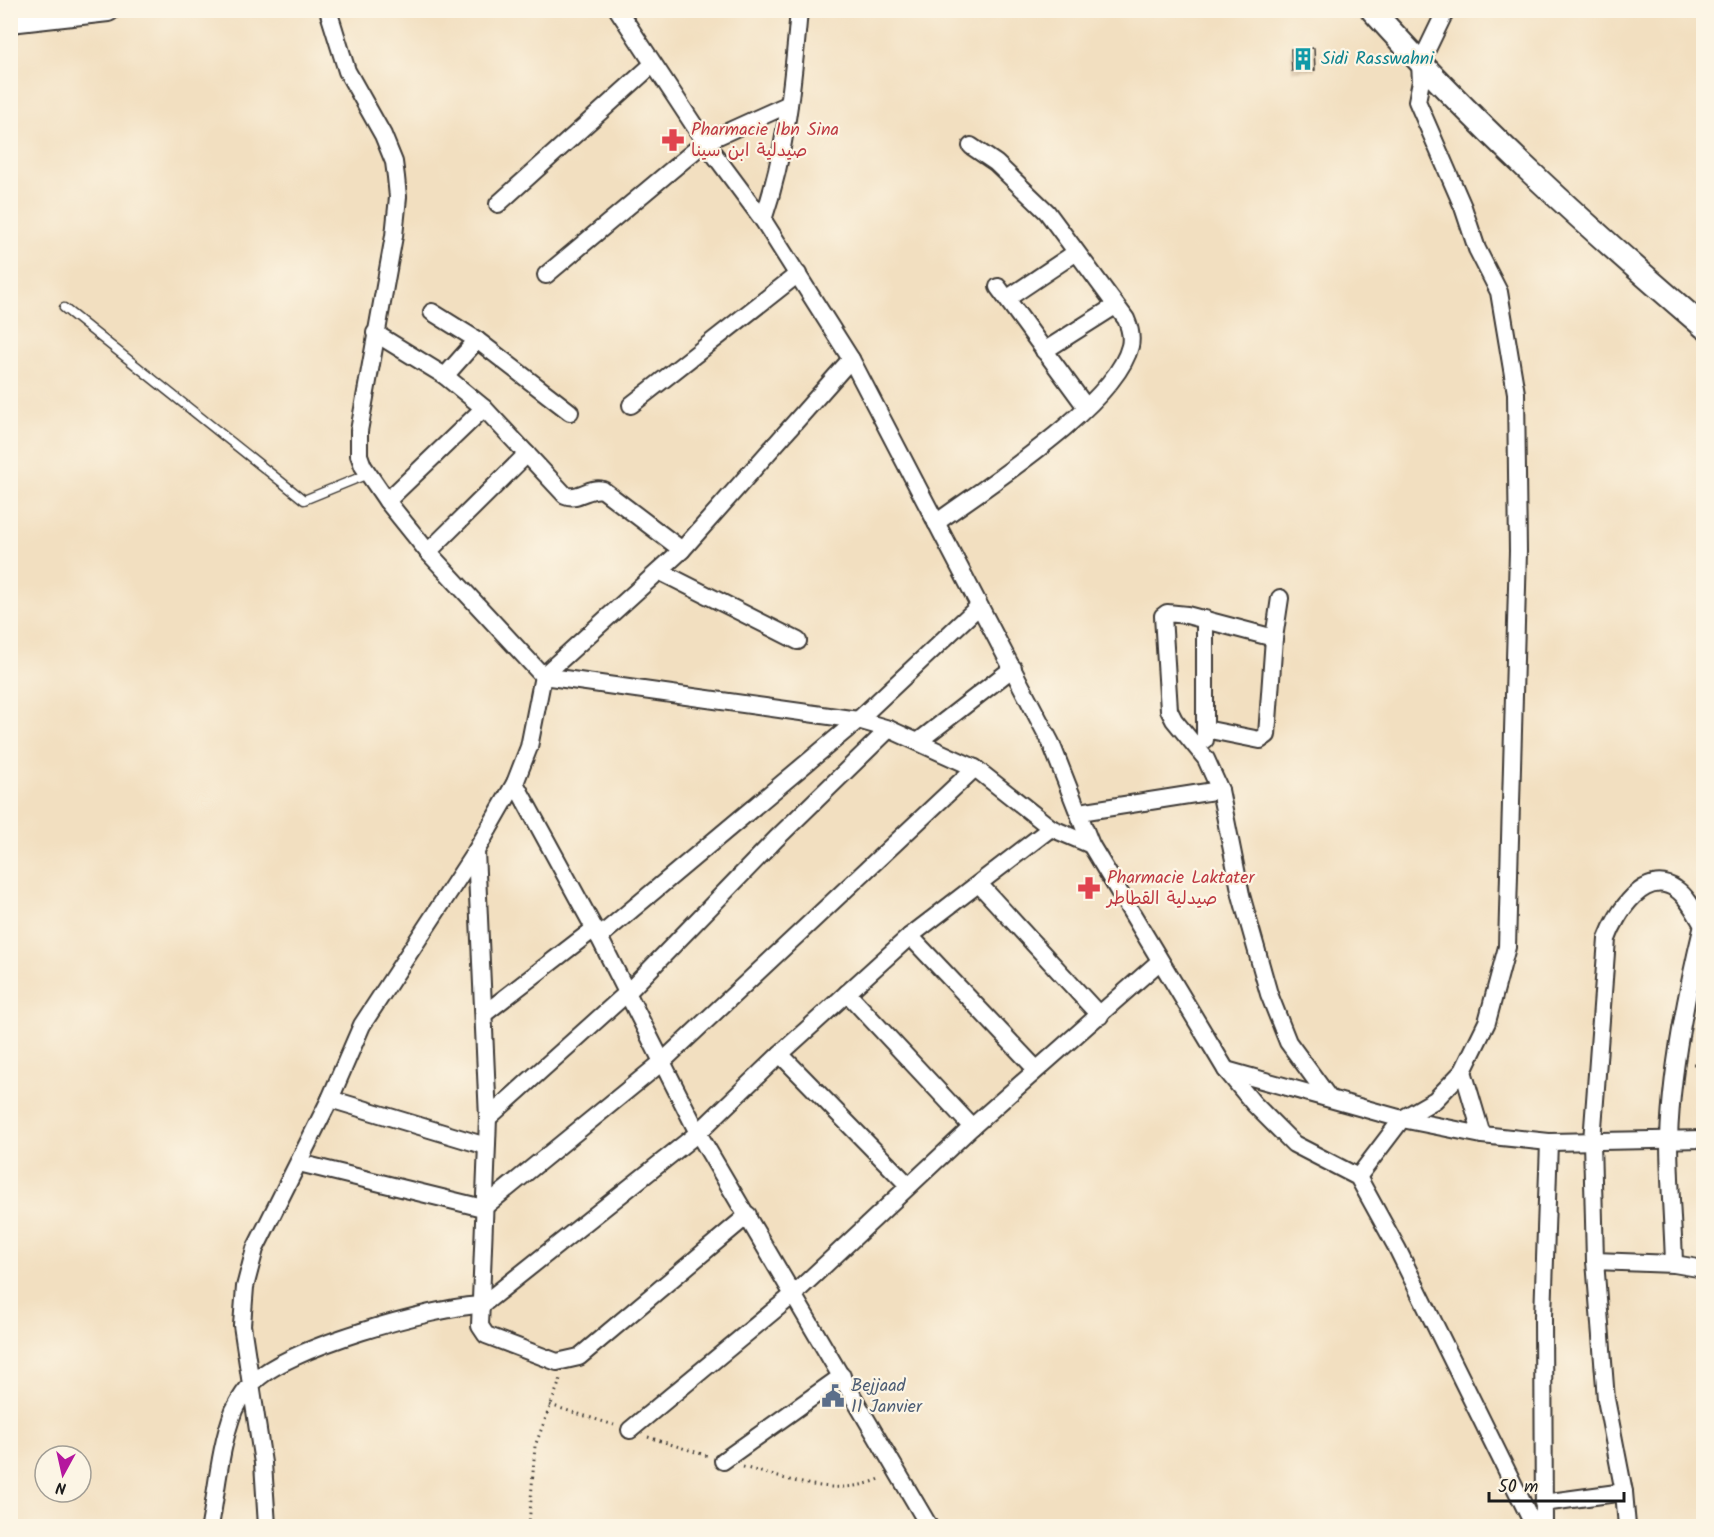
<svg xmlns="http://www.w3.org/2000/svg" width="1714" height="1537" viewBox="0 0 1714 1537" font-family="Kalam,'Playpen Sans Arabic',sans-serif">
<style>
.building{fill:url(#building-hatch)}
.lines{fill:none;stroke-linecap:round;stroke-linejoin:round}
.service-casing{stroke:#3c3935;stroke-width:11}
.minor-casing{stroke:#3c3935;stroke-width:20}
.secondary-casing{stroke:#3c3935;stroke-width:26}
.path{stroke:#3c3935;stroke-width:3;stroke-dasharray:1.5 4.5;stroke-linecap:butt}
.service{stroke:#fff;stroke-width:8}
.minor{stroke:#fff;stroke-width:16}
.secondary{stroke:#fff;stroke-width:22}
.labels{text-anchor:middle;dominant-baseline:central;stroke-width:4.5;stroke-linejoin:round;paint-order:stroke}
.culture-label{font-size:18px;fill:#0d838f;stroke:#fcf5e5;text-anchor:start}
.health-label{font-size:18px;fill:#be3a42;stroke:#fcf5e5;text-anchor:start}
.service-label{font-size:18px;fill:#4e5e75;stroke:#fcf5e5;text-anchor:start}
</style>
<defs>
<pattern id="building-hatch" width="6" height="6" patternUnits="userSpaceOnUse" patternTransform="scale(1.5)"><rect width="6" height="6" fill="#c3a581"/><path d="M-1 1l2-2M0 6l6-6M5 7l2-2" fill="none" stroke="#9e8669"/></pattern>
</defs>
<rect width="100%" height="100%" fill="#fcf5e5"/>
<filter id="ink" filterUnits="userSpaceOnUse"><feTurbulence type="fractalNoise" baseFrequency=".0167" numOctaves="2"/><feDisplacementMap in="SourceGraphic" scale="12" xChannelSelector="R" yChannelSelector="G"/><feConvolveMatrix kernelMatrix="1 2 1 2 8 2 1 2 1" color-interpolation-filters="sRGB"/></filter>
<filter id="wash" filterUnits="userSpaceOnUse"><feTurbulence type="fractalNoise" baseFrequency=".008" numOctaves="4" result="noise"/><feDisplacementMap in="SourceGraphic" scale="24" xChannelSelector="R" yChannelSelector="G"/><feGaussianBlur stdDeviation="1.35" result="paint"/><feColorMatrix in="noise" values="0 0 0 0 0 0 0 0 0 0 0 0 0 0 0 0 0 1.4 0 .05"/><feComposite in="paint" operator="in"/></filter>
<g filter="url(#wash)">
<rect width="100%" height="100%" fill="#f2dfc0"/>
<g id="blocks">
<!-- building -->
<polygon class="building" points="1314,48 1315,70 1292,71 1291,49"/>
</g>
</g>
<g filter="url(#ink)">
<use href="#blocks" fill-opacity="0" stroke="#3c3935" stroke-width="1.5"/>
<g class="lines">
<!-- service casing -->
<g class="service-casing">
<polyline id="service" points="64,308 304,500 368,474"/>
</g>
<!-- minor casing -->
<g class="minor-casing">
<g id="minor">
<polyline points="328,10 347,71 383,135 394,162 396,177 398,197 394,236 359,431 359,455 363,466 387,501 428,552 543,676 858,720 889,729 975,768 1051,828 1091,845"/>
<polyline points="618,10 705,142 763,220 851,359 1051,743 1091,845 1226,1070 1254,1104 1294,1144 1358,1177 1397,1248 1534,1526"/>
<polyline points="498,204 652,65"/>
<path d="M763,220C786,152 793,82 799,10"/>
<polyline points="546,275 705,142 789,104"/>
<polyline points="998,287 1086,407"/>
<polyline points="1008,298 1075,253"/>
<polyline points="432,312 477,340 570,412"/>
<path d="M375,333L445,376L484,408L565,495C578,501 589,486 603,490L682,550"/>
<polyline points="1044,351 1115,306"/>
<polyline points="445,376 477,340"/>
<polyline points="631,405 798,274"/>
<polyline points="387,501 484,408"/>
<path d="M936,523C985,487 1116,404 1130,346C1132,337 1130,328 1126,319L1047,212L996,163L971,146"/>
<polyline points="428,552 527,454"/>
<polyline points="661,572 798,641"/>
<polyline points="1205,619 1205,740"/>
<polyline points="1274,638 1187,615 1167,613 1163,616 1169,710 1174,720 1206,759 1220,790 1241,895 1269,994 1288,1042 1329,1098"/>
<polyline points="1205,729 1260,740 1267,735 1274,638 1280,598"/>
<polyline points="919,741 1013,668"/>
<polyline points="515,783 599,937 698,1133 929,1526"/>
<polyline points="1080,812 1220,790"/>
<polyline points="476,851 488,1118 480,1326 486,1335 557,1362 579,1357 748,1215"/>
<polyline points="979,884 1100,1016"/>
<polyline points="910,936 1036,1069"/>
<polyline points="599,937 858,720 979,606"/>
<polyline points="847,993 972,1127"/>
<polyline points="484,1014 594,929"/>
<polyline points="780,1054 908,1185"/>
<polyline points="1226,1070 1402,1119 1435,1100 1463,1071 1487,1022 1507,947 1518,551 1516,393 1499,292 1477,249 1463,207 1417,101 1421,81 1420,64 1446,10"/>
<polyline points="1463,1071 1482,1135"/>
<polyline points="330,1099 486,1146"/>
<polyline points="488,1118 627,993 776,839 889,729"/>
<polyline points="299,1163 483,1208 662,1062 975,768"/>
<polyline points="1358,1177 1402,1119 1482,1135 1549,1142 1704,1139"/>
<polyline points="1595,1261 1674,1264 1704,1269"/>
<path d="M1674,1264C1673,1223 1669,1181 1669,1139C1671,1072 1687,991 1703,925"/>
<polyline points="630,1430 794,1294 972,1127 1160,961"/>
<polyline points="723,1461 842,1376"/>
<polyline points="1543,1503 1624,1492"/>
<path d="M210,1526C217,1489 220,1446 234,1410C238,1402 245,1390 252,1384C282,1349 436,1306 482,1305L698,1133L780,1054L910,936L1051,828"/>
<polyline points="267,1526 263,1463 242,1325 245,1287 255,1249 330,1099 362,1025 476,851 515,783 529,747 543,676 682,550 851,359"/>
<polyline points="1544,1526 1543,1317 1549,1142"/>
<path d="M1627,1526L1624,1492L1606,1399L1595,1261L1592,1141L1607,939C1616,914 1645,867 1676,889C1688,897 1696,914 1704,927"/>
</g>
</g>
<!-- secondary casing -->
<g class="secondary-casing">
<g id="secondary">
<path d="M1372,10C1475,125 1587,227 1704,327"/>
<polyline points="10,21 108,10"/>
</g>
</g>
<!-- path -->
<g class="path">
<polyline points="1693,1064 1704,1064"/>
<polyline points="550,1405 614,1425"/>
<polyline points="648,1437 708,1456"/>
<path d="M743,1467C788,1479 837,1499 882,1478"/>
<polyline points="529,1526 535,1446 561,1378"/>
</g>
<!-- service -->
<use href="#service" class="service"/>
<!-- minor -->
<use href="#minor" class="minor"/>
<!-- secondary -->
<use href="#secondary" class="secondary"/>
</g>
</g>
<!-- icons -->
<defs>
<g id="building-bare" transform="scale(1.8)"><path d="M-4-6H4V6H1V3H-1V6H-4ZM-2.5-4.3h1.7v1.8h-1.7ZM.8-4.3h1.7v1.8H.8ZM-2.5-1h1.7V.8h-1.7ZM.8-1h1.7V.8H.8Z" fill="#0f9aa8" stroke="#fcf5e5" stroke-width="2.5" paint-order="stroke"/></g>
<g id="pharmacy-bare" transform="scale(1.8)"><path d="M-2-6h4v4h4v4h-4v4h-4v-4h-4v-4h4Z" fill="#e0444e" stroke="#fcf5e5" stroke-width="2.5" paint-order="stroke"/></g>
<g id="civic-bare" transform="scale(1.8)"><path d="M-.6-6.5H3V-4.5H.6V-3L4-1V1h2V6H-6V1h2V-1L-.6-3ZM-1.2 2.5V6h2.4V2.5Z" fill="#5c6f8a" stroke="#fcf5e5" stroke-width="2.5" paint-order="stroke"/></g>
</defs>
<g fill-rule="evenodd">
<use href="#building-bare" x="1303" y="59"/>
<use href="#pharmacy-bare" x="673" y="140"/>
<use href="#pharmacy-bare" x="1089" y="888"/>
<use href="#civic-bare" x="833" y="1396"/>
</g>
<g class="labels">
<!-- culture labels -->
<g class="culture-label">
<text x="1321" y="59">Sidi Rasswahni</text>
</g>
<!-- health labels -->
<g class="health-label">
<text x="691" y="130">Pharmacie Ibn Sina<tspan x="691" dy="21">صيدلية ابن سينا</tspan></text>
<text x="1107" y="878">Pharmacie Laktater<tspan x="1107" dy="21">صيدلية القطاطر</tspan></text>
</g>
<!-- service labels -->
<g class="service-label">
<text x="851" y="1386">Bejjaad<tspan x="851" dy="21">11 Janvier</tspan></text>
</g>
</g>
<!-- margin -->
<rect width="1714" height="1537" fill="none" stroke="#fcf5e5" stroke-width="36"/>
<!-- north arrow -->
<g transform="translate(63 1474) rotate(188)"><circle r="28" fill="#fcf5e5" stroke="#a29e95" stroke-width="1.5"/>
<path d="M0-4.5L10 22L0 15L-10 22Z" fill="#b5179e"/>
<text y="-9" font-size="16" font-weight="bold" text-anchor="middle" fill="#1c1c1c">N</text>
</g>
<!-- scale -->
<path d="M1489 1492v9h135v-9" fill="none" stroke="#1c1c1c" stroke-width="3"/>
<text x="1498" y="1492" font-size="18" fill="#1c1c1c" stroke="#fcf5e5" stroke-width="4.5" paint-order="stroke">50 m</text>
</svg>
